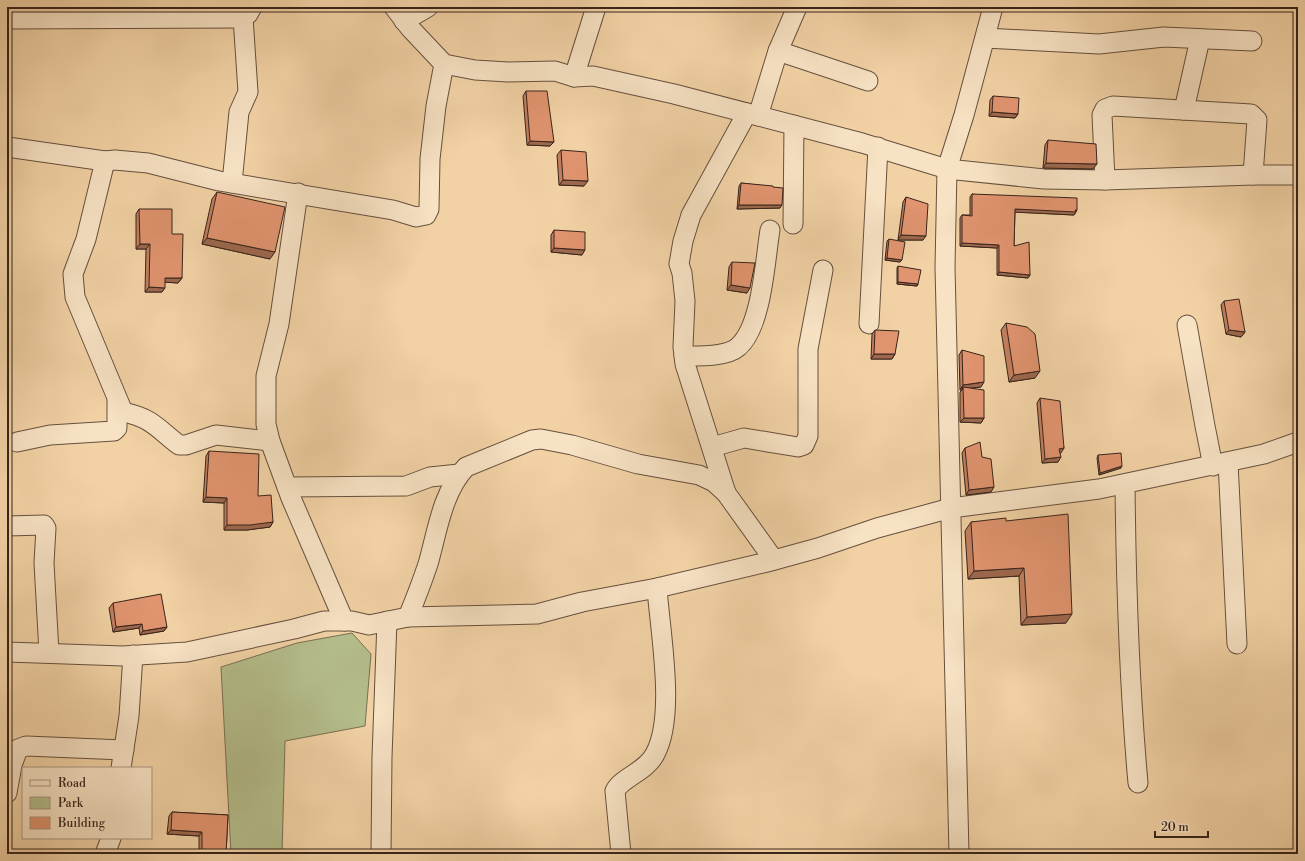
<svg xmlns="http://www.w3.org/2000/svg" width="1305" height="861" viewBox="0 0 1305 861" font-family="'Libre Bodoni',serif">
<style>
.green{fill:#b4bd8b;stroke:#767053}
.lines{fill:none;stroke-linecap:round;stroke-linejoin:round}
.minor-casing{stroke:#66503e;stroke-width:21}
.minor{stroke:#f7e2c4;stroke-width:19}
.wall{fill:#c17f5f;stroke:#38241b}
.shaded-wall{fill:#9d684e;stroke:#38241b}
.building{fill:#e0946f;stroke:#38241b}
</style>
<rect width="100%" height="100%" fill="#f2d2a5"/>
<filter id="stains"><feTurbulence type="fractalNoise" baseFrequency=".005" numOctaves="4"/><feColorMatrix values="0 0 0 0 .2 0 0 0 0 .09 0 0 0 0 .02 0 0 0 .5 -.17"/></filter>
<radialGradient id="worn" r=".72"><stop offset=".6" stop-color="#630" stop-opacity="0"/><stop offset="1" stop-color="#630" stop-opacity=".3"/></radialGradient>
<!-- green -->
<polygon class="green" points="352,633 371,654 365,726 285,741 282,854 231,854 221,667 297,643"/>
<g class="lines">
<!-- minor casing -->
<g class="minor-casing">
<g id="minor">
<polyline points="394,7 410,28 444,64 475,70 508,72 555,71 574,77 593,76 674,94 862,143 947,169 1044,179 1105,180 1253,175 1298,175"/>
<polyline points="7,19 239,18 248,14 252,7"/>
<polyline points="404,21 428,7"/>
<polyline points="985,38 1099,44 1164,37 1252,41"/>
<polyline points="778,51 868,81"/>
<polyline points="574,77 596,7"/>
<polyline points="1184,110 1200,39"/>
<polyline points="758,116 778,51 797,7"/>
<polyline points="7,147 105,161 115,160 148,163 219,181 393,210 416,217 426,215 429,209 430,159 436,106 444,64"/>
<path d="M105,161L86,239L73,274L75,297L123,412C152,418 157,428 179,445H186L216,435L270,441"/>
<polyline points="1105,180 1102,115 1105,109 1113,106 1251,114 1257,120 1253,175"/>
<polyline points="232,183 239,112 248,92 243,17"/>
<polyline points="298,193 279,324 266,376 266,424 270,441 291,498 344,621"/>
<polyline points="793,224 794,125"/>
<polyline points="869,324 878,147"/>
<polyline points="1187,325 1205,426 1213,466"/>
<path d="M684,356C698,356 727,357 738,347C762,327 765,260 770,230"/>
<polyline points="17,442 50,435 114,431 117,428 117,401"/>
<polyline points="712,447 744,438 798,447 804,445 808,436 808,349 823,270"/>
<polyline points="1228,462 1237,644"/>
<path d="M1125,484C1126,584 1129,683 1138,783"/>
<polyline points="287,487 406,486 430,477 459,474"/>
<polyline points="726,493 685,364 683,347 685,301 682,273 679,264 683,241 691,215 747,113"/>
<polyline points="7,526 44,525 46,528 44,563 49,653"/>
<path d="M408,617C415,600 422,582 428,564C437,533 442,492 466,467L532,440L541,439L572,445L638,464L699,475L714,482L726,493L774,560"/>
<polyline points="7,652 123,656 187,652 294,629 324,621 352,621 369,625 408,617 537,614 582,602 657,588 767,562 818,548 877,528 951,508 1099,489 1264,454 1298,442"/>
<polyline points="121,768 129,716 133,655"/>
<polyline points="7,793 12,765 18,749 26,746 124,750"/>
<polyline points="105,854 111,838"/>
<polyline points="381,854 382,757 387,621"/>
<path d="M621,854L615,791C622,777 646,772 655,754C676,716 660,632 657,588"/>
<polyline points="959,854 945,267 947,169 964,115 993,7"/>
</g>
</g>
<!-- minor -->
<use href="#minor" class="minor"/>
</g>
<!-- wall -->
<g class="wall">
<polygon points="526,91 550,146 527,145 523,96"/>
<polygon points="993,96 1018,114 1015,118 989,116 990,100"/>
<polygon points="1048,140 1093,169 1043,168 1045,145"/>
<polygon points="561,150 584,186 559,185 557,155"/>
<polygon points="741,183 773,187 780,208 737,209 739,186"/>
<polygon points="217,192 270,259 202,244 212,199"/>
<polygon points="972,194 1076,211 1076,212 1074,215 1015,212 1014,246 1030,275 1028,278 997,275 997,248 960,246 960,218 962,215 970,215 970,197"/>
<polygon points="906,197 923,240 898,240 903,202"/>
<polygon points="139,209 172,234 182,278 178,283 165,282 162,292 145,292 146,249 136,249 136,214"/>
<polygon points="554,230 582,255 551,252 551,235"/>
<polygon points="889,239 900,262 885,260 887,241"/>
<polygon points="732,262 747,293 727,290 729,267"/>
<polygon points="898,266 918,284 917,286 897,284 897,268"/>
<polygon points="1224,301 1245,332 1241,337 1226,334 1221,305"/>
<polygon points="1006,323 1035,378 1009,382 1001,330"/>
<polygon points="875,330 895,354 892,359 871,359 872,334"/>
<polygon points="962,350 981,387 970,388 984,418 981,423 960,422 960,392 962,390 960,390 959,355"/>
<polygon points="1040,398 1064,448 1060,453 1058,462 1042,463 1037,403"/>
<polygon points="965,448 982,457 991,492 966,495 962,453"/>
<polygon points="209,451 258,496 273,522 270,527 247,530 224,530 224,503 203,502 206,456"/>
<polygon points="1098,455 1121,468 1099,475 1097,458"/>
<polygon points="1006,521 1066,623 1021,625 1019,576 968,579 965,531 971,522"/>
<polygon points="113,603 167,627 164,631 140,635 139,628 113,632 109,608"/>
<polygon points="172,812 228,815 226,854 199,854 199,836 167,834 169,816"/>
</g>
<!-- shaded-wall -->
<g class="shaded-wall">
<polygon points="7,7 15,7 14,8 7,9"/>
<polygon points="992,112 1018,114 1015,118 989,116"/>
<polygon points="530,141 554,142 550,146 527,145"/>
<polygon points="1046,163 1097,164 1093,169 1043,168"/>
<polygon points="563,180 588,181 584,186 559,185"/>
<polygon points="739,205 782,205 780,208 737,209"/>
<polygon points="1015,209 1075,210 1077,210 1074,215 1012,212"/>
<polygon points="901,235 926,236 923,240 898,240"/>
<polygon points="207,238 275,252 270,259 202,244"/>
<polygon points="962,243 999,245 997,248 960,246"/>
<polygon points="140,244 150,244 146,249 136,249"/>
<polygon points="554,248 585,250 582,255 551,252"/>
<polygon points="887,258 902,260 900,262 885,260"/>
<polygon points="999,272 1030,275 1028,278 997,275"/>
<polygon points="165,278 182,278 178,283 162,282"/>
<polygon points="898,282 918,284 917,286 897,284"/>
<polygon points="731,285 750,288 747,293 727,290"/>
<polygon points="149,287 165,288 162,292 145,292"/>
<polygon points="1229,330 1245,332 1241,337 1226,334"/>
<polygon points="874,354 895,354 892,359 871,359"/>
<polygon points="1040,371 1035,378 1009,382 1014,375"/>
<polygon points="984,382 981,387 963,389 963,387 962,390 960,390 963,385"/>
<polygon points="964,418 984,418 981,423 960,422"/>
<polygon points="1064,448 1061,453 1056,454 1059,449"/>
<polygon points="1061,457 1058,462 1042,463 1045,459"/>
<polygon points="1122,466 1121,468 1099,475 1100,473"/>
<polygon points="994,487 991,492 966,495 969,490"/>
<polygon points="206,497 227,498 224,503 203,502"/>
<polygon points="273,522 270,527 247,530 224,530 227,525"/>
<polygon points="1024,568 1019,576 968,579 974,571"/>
<polygon points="1072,614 1066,623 1021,625 1027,617"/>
<polygon points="142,624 139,628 113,632 116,627"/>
<polygon points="167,627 164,631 140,635 143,631"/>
<polygon points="171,830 202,832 199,836 167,834"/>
</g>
<!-- building -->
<g class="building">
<polygon points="526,91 547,91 554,142 530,141"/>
<polygon points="993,96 1019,98 1018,114 992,112"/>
<polygon points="1048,140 1096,144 1097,164 1046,163"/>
<polygon points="561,150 586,152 588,181 563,180"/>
<polygon points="741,183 773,186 773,187 783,188 782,205 739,205"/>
<polygon points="217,192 285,207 275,252 207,238"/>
<polygon points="972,194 1077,198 1077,210 1075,210 1076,212 1015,209 1014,246 1029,242 1030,275 999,272 999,245 962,243 962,215 972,216"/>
<polygon points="906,197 928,204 926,236 901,235"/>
<polygon points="139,209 172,209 172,234 183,234 182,278 165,278 165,288 149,287 150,244 140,244"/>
<polygon points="554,230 585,232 585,250 554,248"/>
<polygon points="889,239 905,242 902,260 887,258"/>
<polygon points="732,262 755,263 750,288 731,285"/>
<polygon points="898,266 921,270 918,284 898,282"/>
<polygon points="1239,299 1245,332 1229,330 1224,301"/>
<polygon points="1006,323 1027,327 1035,334 1040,371 1014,375"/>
<polygon points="875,330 899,331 895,354 874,354"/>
<polygon points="962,350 984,356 984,382 963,385"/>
<polygon points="963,387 984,390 984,418 964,418"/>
<polygon points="1040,398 1060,401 1064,448 1059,449 1061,457 1045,459"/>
<polygon points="980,442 982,457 991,459 994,487 969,490 965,448"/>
<polygon points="209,451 259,454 258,496 271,495 273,522 250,525 227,525 227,498 206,497"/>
<polygon points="1121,453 1122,466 1100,473 1098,455"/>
<polygon points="1068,514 1072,614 1027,617 1024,568 974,571 971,522 1006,518 1006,521"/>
<polygon points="161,594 167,627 143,631 142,624 116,627 113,603"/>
<polygon points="172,812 228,815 226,854 202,854 202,832 171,830"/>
</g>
<!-- margin -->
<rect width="1305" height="861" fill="none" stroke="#f2d2a5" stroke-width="24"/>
<rect x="8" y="8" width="1289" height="845" fill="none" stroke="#38241b" stroke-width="2"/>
<rect x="12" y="12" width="1281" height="837" fill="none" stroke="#38241b"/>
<!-- legend -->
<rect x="22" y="767" width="130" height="72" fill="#f7e2c4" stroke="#ab9680"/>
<rect x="30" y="780" width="20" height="6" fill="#f7e2c4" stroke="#ab9680"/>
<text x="58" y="787" font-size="12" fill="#38241b">Road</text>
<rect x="30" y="797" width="20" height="12" fill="#b4bd8b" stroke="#ab9680"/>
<text x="58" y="807" font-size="12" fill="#38241b">Park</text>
<rect x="30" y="817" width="20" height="12" fill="#e0946f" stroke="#ab9680"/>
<text x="58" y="827" font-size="12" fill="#38241b">Building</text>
<!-- scale -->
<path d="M1155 831v6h53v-6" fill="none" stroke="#38241b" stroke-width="2"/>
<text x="1161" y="831" font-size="12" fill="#38241b" stroke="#f7e2c4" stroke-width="3" paint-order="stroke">20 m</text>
<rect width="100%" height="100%" filter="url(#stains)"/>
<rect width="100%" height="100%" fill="url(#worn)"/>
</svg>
